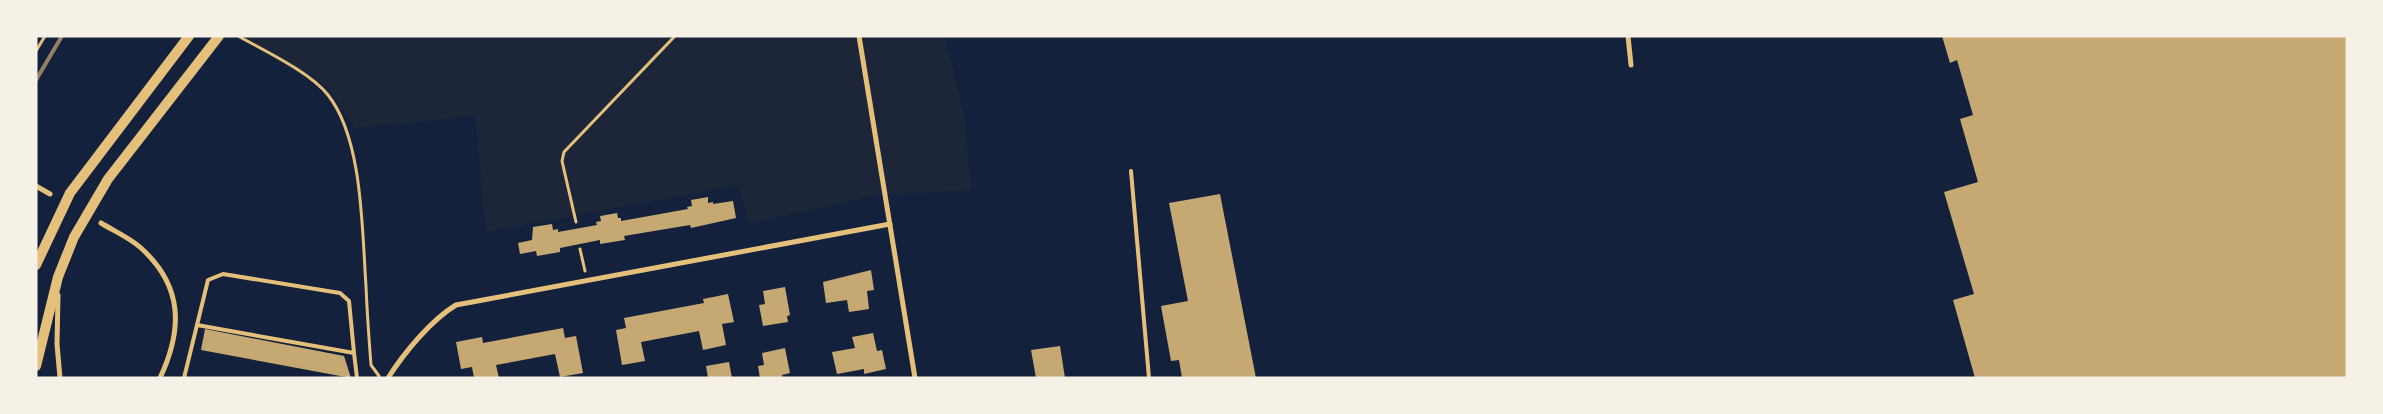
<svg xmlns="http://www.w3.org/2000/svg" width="2383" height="414" viewBox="0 0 2383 414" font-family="Inter,sans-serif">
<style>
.green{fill:#1d2539}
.building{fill:#c6a872}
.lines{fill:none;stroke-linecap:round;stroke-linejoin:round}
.path{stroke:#e5c07b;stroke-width:3}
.service{stroke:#e5c07b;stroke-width:4}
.minor{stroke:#e5c07b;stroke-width:5}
.secondary{stroke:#e5c07b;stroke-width:10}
.rail{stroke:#918062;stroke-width:4}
</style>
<rect width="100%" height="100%" fill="#14213d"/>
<!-- green -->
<polygon class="green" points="244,36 945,36 964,116 971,190 874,196 749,224 739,185 486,232 475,116 355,128 327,87 243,38"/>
<!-- building -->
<g class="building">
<polygon points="1942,36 2347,36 2347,378 1975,378 1953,300 1974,294 1944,192 1978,182 1960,119 1973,115 1957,60 1950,63"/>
<polygon points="1220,194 1256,378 1182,378 1179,360 1171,361 1161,306 1188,301 1169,203"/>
<polygon points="708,197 708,203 713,202 713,204 733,201 736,218 691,228 690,225 624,236 625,240 600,244 600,240 560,248 560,252 537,256 536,251 520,254 518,243 532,240 533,227 552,224 553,230 558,229 558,232 597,225 596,222 601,221 600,216 617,213 618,218 621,218 621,221 688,209 687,207 692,206 691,200"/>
<polygon points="871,270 874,290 867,291 869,309 849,312 847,300 826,303 823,282"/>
<polygon points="785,287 790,315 787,316 788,322 763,326 759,305 765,304 763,291"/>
<polygon points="728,294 734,322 722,324 726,345 703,350 699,331 641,342 645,361 622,365 616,330 626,328 624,318 704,303 703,299"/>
<polygon points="563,328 565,338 576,336 583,373 560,377 555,354 496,365 499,378 474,378 472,367 461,369 456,342 482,337 483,343"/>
<polygon points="205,329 344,356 351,378 201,350"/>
<polygon points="873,333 877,351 882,350 886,369 864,374 864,369 837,374 832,352 855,348 852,337"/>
<polygon points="1060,346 1065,378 1036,378 1031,350"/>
<polygon points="785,348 790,373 782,375 783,378 760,378 758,366 764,365 762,353"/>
<polygon points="729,362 732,378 708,378 706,366"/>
</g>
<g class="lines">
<!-- path -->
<g class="path">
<path d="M240,37C265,51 311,73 328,95C363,139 362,231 366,286C367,312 369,339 371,365L379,376"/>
<polyline points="36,51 45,36"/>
<polyline points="576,222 562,161 564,152 675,36"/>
<polyline points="580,249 585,271"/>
</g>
<!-- service -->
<g class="service">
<polyline points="1131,171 1149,378"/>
<polyline points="197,325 208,280 223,274 340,293 349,301 354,353"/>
<polyline points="184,378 197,325 354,353 357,378"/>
</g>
<!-- minor -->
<g class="minor">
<polyline points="859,36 915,378"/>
<polyline points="1628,36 1631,65"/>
<polyline points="36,186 50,194"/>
<path d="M101,223C114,231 130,238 141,248C183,286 183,329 160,378"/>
<polyline points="58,295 57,344 60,378"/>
<path d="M388,378C404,353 431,320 456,305L890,224"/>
</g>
<!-- secondary -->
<g class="secondary">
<polyline points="36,265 70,193 189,36"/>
<polyline points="36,366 58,277 74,237 108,179 219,36"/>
</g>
<!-- rail -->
<polyline class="rail" points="36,80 62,36"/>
</g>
<!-- border -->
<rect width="2383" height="414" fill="none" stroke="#f6f1e7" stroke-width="75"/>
</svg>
